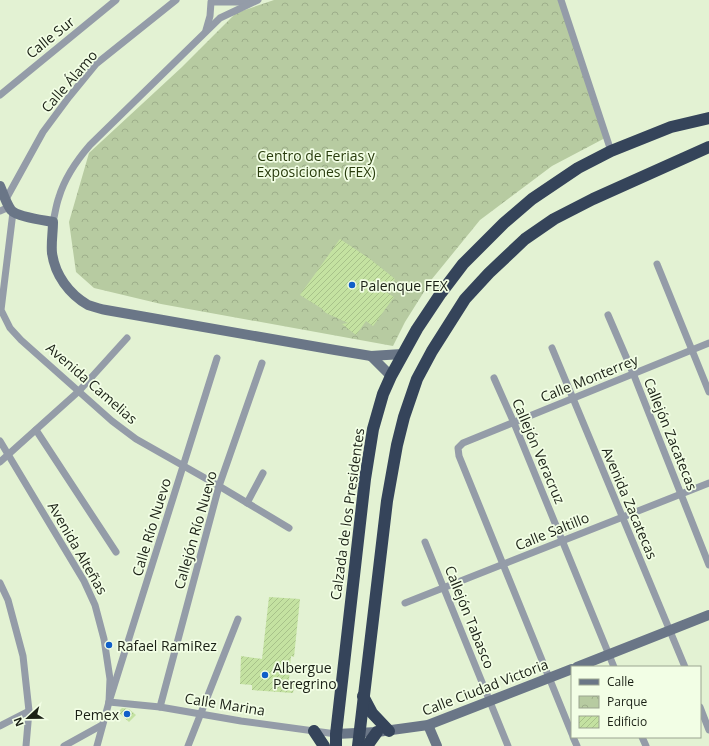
<svg xmlns="http://www.w3.org/2000/svg" width="709" height="746" viewBox="0 0 709 746" font-family="'Open Sans',sans-serif">
<style>
.park{fill:url(#park-crowns)}
.building{fill:url(#building-hatch)}
.lines{fill:none;stroke-linecap:round;stroke-linejoin:round}
.street{stroke:#949ca8;stroke-width:7}
.secondary{stroke:#6a7687;stroke-width:10}
.highway{stroke:#35445a;stroke-width:12}
.poi-dot{fill:#105fc9;stroke:#f2fee5;stroke-width:1.5}
.labels{text-anchor:middle;dominant-baseline:central;stroke-width:3.5;stroke-linejoin:round;paint-order:stroke}
.street-label{font-size:14px;fill:#1a2015;stroke:#f2fee5}
.park-label{font-size:14px;fill:#293c0d;stroke:#f2fee5}
.poi-label{font-size:14px;fill:#1a2015;stroke:#f2fee5;text-anchor:start}
</style>
<defs>
<pattern id="park-crowns" width="20" height="18" patternUnits="userSpaceOnUse"><rect width="20" height="18" fill="#b7cba1"/><path d="M2 6a3 3 0 1 1 6 0M12 15a3 3 0 1 1 6 0" fill="none" stroke="#9dae8a"/></pattern>
<pattern id="building-hatch" width="6" height="6" patternUnits="userSpaceOnUse"><rect width="6" height="6" fill="#c4e2a1"/><path d="M-1 1l2-2M0 6l6-6M5 7l2-2" fill="none" stroke="#a8c28a"/></pattern>
</defs>
<rect width="100%" height="100%" fill="#e3f2d3"/>
<!-- park -->
<polygon class="park" points="274,0 561,0 607,137 552,166 480,220 432,279 405,322 393,346 161,304 94,288 76,272 69,222 89,153 182,67 236,13"/>
<!-- building -->
<g class="building">
<polygon points="340,239 370,259 395,279 386,292 394,297 373,326 366,321 356,335 342,324 348,323 326,313 321,308 300,295"/>
<polygon points="269,597 300,599 294,657 291,656 289,680 295,681 293,693 252,690 252,685 240,684 241,656 262,659"/>
<polygon points="122,708 129,709 136,715 129,722 118,712"/>
</g>
<g class="lines">
<!-- street -->
<g class="street">
<polyline points="561,0 611,151"/>
<polyline points="206,30 210,16 211,2 250,2"/>
<polyline points="0,95 116,0"/>
<polyline points="6,199 43,132 69,97 96,64 176,0"/>
<polyline points="0,211 9,207"/>
<polyline points="13,212 1,310 10,328 21,340 112,421 136,439 219,486 289,528"/>
<path d="M53,222C55,214 56,205 59,197C65,177 77,160 90,145L220,18L258,0"/>
<polyline points="657,264 709,392"/>
<polyline points="608,315 633,373 709,565"/>
<polyline points="552,348 685,667"/>
<polyline points="494,378 514,423 614,667"/>
<polyline points="36,430 116,552"/>
<polyline points="0,441 84,581 95,605 104,639 110,679 109,702 97,746"/>
<polyline points="0,462 79,391 127,338"/>
<polyline points="247,503 263,473"/>
<polyline points="425,542 508,746"/>
<polyline points="0,583 8,600 23,656 29,711 26,746"/>
<polyline points="405,603 709,483"/>
<polyline points="109,702 217,358"/>
<polyline points="109,702 160,707 241,721 336,734"/>
<polyline points="160,707 219,486 262,363"/>
<polyline points="700,707 709,730"/>
<polyline points="0,726 29,711"/>
<polyline points="572,734 459,456 458,448 463,443 709,343"/>
<polyline points="573,737 577,746"/>
<polyline points="642,737 646,746"/>
<polyline points="64,746 102,725"/>
<polyline points="188,746 238,619"/>
</g>
<!-- secondary -->
<g class="secondary">
<path d="M0,186C3,193 6,203 11,210C17,217 43,220 53,222C53,232 51,243 52,253C55,275 69,294 88,305C94,307 100,309 106,310L335,350L371,356L402,354"/>
<polyline points="371,356 391,376"/>
<polyline points="577,667 709,615"/>
<polyline points="428,725 437,746"/>
<polyline points="336,734 377,732 428,725 572,669"/>
</g>
<!-- highway -->
<g class="highway">
<polyline points="363,696 372,713 389,731"/>
<polyline points="314,731 324,746"/>
<polyline points="336,746 336,734 365,479 373,429 383,394 391,376 417,329 441,293 463,264 504,223 532,199 578,168 611,151 671,127 709,118"/>
<polyline points="358,746 387,501 397,445 404,417 417,379 432,351 465,299 489,273 525,239 554,219 593,199 709,147"/>
<polyline points="367,746 377,732"/>
</g>
</g>
<!-- markers -->
<g class="poi-dot">
<circle cx="352" cy="285" r="4"/>
<circle cx="109" cy="645" r="4"/>
<circle cx="265" cy="675" r="4"/>
<circle cx="127" cy="714" r="4"/>
</g>
<g class="labels">
<!-- street labels -->
<g class="street-label">
<text transform="translate(50 37) rotate(-39)">Calle Sur</text>
<text transform="translate(69 81) rotate(-49)">Calle Álamo</text>
<text transform="translate(589 378) rotate(-22)">Calle Monterrey</text>
<text transform="translate(92 383) rotate(41)">Avenida Camelias</text>
<text transform="translate(671 434) rotate(68)">Callejón Zacatecas</text>
<text transform="translate(539 451) rotate(67)">Callejón Veracruz</text>
<text transform="translate(630 503) rotate(67)">Avenida Zacatecas</text>
<text transform="translate(347 514) rotate(-82)">Calzada de los Presidentes</text>
<text transform="translate(151 527) rotate(-73)">Calle Río Nuevo</text>
<text transform="translate(195 530) rotate(-74)">Callejón Río Nuevo</text>
<text transform="translate(552 531) rotate(-22)">Calle Saltillo</text>
<text transform="translate(78 548) rotate(60)">Avenida Alteñas</text>
<text transform="translate(470 617) rotate(68)">Callejón Tabasco</text>
<text transform="translate(485 687) rotate(-21)">Calle Ciudad Victoria</text>
<text transform="translate(225 704) rotate(9)">Calle Marina</text>
</g>
<!-- park labels -->
<g class="park-label">
<text x="316" y="155">Centro de Ferias y<tspan x="316" dy="16">Exposiciones (FEX)</tspan></text>
</g>
<!-- poi labels -->
<g class="poi-label">
<text x="360" y="285">Palenque FEX</text>
<text x="117" y="645">Rafael RamiRez</text>
<text x="273" y="667">Albergue<tspan x="273" dy="16">Peregrino</tspan></text>
<text x="119" y="714" text-anchor="end">Pemex</text>
</g>
</g>
<!-- legend -->
<rect x="571" y="666" width="130" height="72" fill="#f2fee5" stroke="#9ca592"/>
<rect x="579" y="679" width="20" height="6" fill="#6a7687" stroke="#9ca592"/>
<text x="607" y="686" font-size="12" fill="#1a2015">Calle</text>
<rect x="579" y="696" width="20" height="12" fill="url(#park-crowns)" stroke="#9ca592"/>
<text x="607" y="706" font-size="12" fill="#1a2015">Parque</text>
<rect x="579" y="716" width="20" height="12" fill="url(#building-hatch)" stroke="#9ca592"/>
<text x="607" y="726" font-size="12" fill="#1a2015">Edificio</text>
<!-- north arrow -->
<g transform="translate(28 718) rotate(248)" stroke="#f2fee5" stroke-width="3" paint-order="stroke">
<path d="M0-3L7 15L0 10L-7 15Z" fill="#1a2015"/>
<text y="-6" font-size="11" font-weight="bold" text-anchor="middle" fill="#1a2015">N</text>
</g>
</svg>
